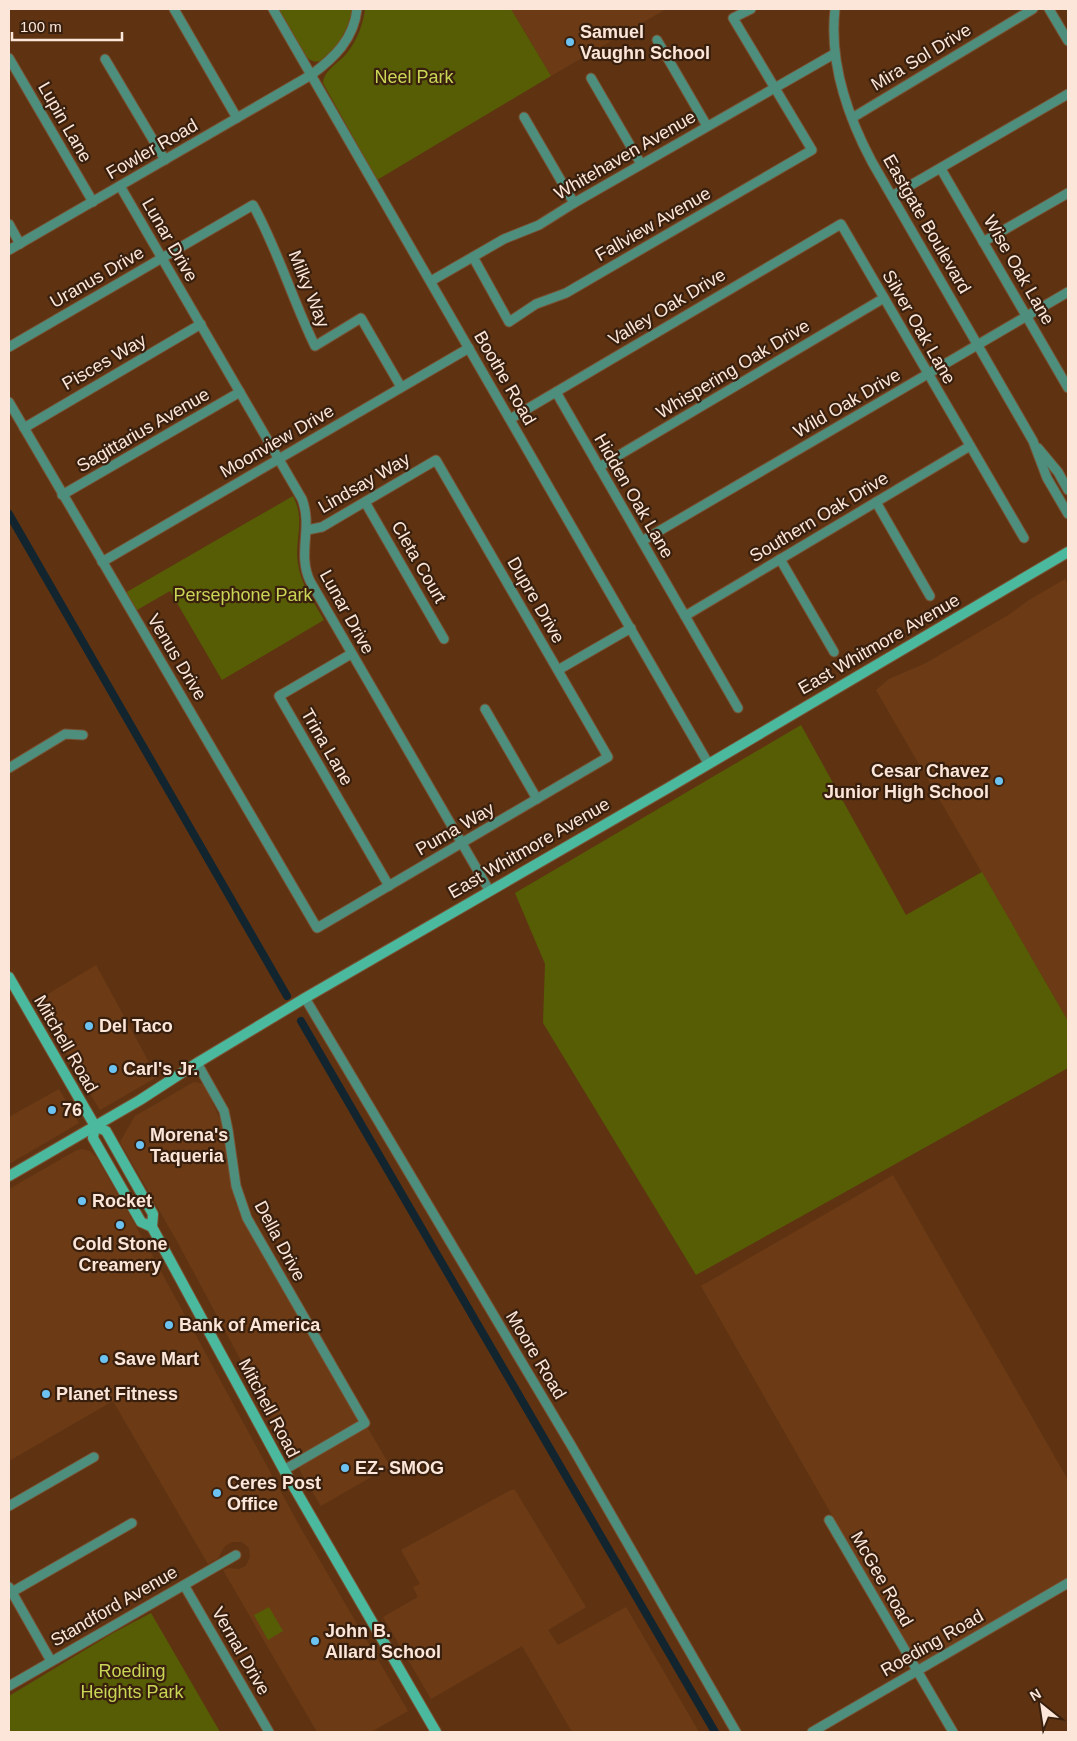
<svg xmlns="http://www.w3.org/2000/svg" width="1077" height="1741" viewBox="0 0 1077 1741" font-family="Arial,sans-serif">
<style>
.built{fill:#6c3b16}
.green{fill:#565d05}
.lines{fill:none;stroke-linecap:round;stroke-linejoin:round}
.canal{stroke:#12252f;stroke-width:8}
.street-casing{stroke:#785032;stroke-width:11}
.secondary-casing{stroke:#785032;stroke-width:12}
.street{stroke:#4e8e7d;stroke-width:9}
.secondary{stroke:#4bb99e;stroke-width:10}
.poi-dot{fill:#6cc3f2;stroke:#39200e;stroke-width:2}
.labels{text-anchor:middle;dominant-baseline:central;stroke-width:4.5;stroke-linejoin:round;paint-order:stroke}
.poi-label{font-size:18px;font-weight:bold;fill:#fbe6d9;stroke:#39200e;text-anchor:start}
.street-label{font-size:18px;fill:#fbe6d9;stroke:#39200e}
.park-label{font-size:18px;fill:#c9d655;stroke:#39200e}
</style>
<rect width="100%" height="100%" fill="#5f3312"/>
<!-- built -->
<g class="built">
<polygon points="511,9 666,9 551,76"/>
<polygon points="1065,579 1068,585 1068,1021 876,690 889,679 926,663 1010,614 1029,600"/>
<polygon points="96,965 157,1077 100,1110 35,1002"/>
<polygon points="194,1082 204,1084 224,1128 235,1202 390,1466 321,1506 303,1476 178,1243 120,1142 135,1116"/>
<polygon points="59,1089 79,1123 9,1164 9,1117"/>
<polygon points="82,1149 90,1151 97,1158 151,1253 299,1525 408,1711 371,1732 317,1732 223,1570 229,1568 239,1569 246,1566 250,1557 249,1548 242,1542 232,1542 225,1546 218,1558 208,1564 113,1401 9,1461 9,1189 77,1150"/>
<polygon points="893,1175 1068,1480 1068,1583 916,1671 829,1520 833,1517 701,1286"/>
<polygon points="511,1490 515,1490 586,1607 548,1630 558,1645 626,1607 699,1732 572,1732 522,1646 431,1699 383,1617 418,1597 413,1587 420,1584 401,1550"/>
</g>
<!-- green -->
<g class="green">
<path d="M278,9H353C350,25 325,82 304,54Z"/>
<path d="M365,9H511L551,76L377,180L323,83C324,70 340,62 347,53C357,40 363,25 365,9Z"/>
<path d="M293,496C306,521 294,540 298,564C301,585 314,602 324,620L222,680L170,591L137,610L125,593Z"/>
<polygon points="801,725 906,915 982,872 1068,1021 1068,1068 696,1275 543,1023 545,964 515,893"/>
<polygon points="269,1607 283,1631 268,1640 254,1615"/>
<polygon points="151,1613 220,1732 9,1732 9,1696 113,1633"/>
</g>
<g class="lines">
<!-- canal -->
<g class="canal">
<polyline points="9,514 287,996"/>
<polyline points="301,1021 715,1732"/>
</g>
<!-- street casing -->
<g class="street-casing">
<g id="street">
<polyline points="174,9 237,118"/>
<polyline points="273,9 708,763"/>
<path d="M835,9C829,62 847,115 872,162L1033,441L1047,478L1068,514"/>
<polyline points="1049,9 1068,41"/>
<polyline points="657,40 707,126"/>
<polyline points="9,58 93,202"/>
<polyline points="105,59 165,160"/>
<polyline points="591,78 641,164"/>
<polyline points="524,117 574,203"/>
<polyline points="852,118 1033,9"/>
<polyline points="941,169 1068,388"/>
<path d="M120,186L302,499C313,527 297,554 310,581L489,890"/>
<polyline points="892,196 1068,94"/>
<polyline points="9,224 20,244"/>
<polyline points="983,242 1068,193"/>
<path d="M9,250L311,75C334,58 354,39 357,9"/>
<polyline points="473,257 509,322 536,304 566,293 812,150 733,18 751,9"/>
<polyline points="431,281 504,239 539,225 574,203 834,54"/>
<path d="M9,347L253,205C278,250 292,299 315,346L361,318L401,387"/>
<polyline points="556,392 738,708"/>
<polyline points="9,402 317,928 608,757 436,460 322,527 307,530"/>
<polyline points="510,419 841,224 1024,538"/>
<polyline points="24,428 201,324"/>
<polyline points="1038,448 1058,472 1068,490"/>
<polyline points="599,467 884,298"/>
<polyline points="62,495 240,392"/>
<polyline points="365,502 444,639"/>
<polyline points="876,502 930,596"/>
<polyline points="642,541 1068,292"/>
<polyline points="780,559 834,652"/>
<polyline points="102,562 469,348"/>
<polyline points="685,616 970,446"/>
<polyline points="351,654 279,696 389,886"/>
<polyline points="558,670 631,628"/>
<polyline points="485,709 537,799"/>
<polyline points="9,768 65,734 83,735"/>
<polyline points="305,998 571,1445 736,1732"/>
<polyline points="197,1063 224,1111 228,1130 236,1186 247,1218 365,1423 284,1470"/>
<polyline points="9,1506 94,1457"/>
<polyline points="829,1520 953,1732"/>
<polyline points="184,1585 269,1732"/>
<polyline points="9,1587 51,1661"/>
<polyline points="12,1592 132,1523"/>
<polyline points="9,1686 236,1555"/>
<polyline points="812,1732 1068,1583"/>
</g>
</g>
<!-- secondary casing -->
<g class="secondary-casing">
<g id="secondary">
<polyline points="9,977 95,1126"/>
<polyline points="9,1176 140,1100 197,1063 305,998 668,788 1068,552"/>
<polyline points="152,1227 141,1222 93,1138 95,1126 106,1131 153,1214 152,1227 284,1470 436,1732"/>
</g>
</g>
<!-- street -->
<use href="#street" class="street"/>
<!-- secondary -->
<use href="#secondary" class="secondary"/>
</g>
<!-- markers -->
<g class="poi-dot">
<circle cx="570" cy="42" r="5"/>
<circle cx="999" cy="781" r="5"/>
<circle cx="89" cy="1026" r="5"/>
<circle cx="113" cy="1069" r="5"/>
<circle cx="52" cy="1110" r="5"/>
<circle cx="140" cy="1145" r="5"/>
<circle cx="82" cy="1201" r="5"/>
<circle cx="120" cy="1225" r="5"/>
<circle cx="169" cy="1325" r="5"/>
<circle cx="104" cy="1359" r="5"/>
<circle cx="46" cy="1394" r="5"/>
<circle cx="345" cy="1468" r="5"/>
<circle cx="217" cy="1493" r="5"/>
<circle cx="315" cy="1641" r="5"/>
</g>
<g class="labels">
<!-- poi labels -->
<g class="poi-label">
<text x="580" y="32">Samuel<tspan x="580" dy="21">Vaughn School</tspan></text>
<text x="989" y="771" text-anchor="end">Cesar Chavez<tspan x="989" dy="21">Junior High School</tspan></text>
<text x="99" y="1026">Del Taco</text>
<text x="123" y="1069">Carl's Jr.</text>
<text x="62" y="1110">76</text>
<text x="150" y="1135">Morena's<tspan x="150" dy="21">Taqueria</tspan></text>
<text x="92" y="1201">Rocket</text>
<text x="120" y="1244" text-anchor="middle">Cold Stone<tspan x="120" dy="21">Creamery</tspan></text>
<text x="179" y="1325">Bank of America</text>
<text x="114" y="1359">Save Mart</text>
<text x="56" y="1394">Planet Fitness</text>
<text x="355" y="1468">EZ- SMOG</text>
<text x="227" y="1483">Ceres Post<tspan x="227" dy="21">Office</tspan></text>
<text x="325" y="1631">John B.<tspan x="325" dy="21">Allard School</tspan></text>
</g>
<!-- street labels -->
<g class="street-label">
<text transform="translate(921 57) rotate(-31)">Mira Sol Drive</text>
<text transform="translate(65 122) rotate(60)">Lupin Lane</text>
<text transform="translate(152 149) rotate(-30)">Fowler Road</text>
<text transform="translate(625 155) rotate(-30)">Whitehaven Avenue</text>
<text transform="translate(653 224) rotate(-30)">Fallview Avenue</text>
<text transform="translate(927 224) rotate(60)">Eastgate Boulevard</text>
<text transform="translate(170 240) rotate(60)">Lunar Drive</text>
<text transform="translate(1019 270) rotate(60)">Wise Oak Lane</text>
<text transform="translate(97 277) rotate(-30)">Uranus Drive</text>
<text transform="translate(309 289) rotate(68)">Milky Way</text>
<text transform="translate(667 307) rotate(-31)">Valley Oak Drive</text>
<text transform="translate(919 327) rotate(60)">Silver Oak Lane</text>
<text transform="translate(104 362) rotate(-30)">Pisces Way</text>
<text transform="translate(733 369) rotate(-31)">Whispering Oak Drive</text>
<text transform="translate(505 378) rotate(60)">Boothe Road</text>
<text transform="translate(847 403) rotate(-30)">Wild Oak Drive</text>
<text transform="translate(143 430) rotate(-30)">Sagittarius Avenue</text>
<text transform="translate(277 441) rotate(-30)">Moonview Drive</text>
<text transform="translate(364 483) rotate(-30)">Lindsay Way</text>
<text transform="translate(634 496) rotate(60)">Hidden Oak Lane</text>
<text transform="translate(819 517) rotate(-31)">Southern Oak Drive</text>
<text transform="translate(419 562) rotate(60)">Cleta Court</text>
<text transform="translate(536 600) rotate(60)">Dupre Drive</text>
<text transform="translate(347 612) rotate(61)">Lunar Drive</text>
<text transform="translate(879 644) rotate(-30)">East Whitmore Avenue</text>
<text transform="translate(177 657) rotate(59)">Venus Drive</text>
<text transform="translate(327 747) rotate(60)">Trina Lane</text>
<text transform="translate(455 829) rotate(-30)">Puma Way</text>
<text transform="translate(529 848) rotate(-30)">East Whitmore Avenue</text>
<text transform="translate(66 1044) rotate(60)">Mitchell Road</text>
<text transform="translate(280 1241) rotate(62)">Della Drive</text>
<text transform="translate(536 1355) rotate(59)">Moore Road</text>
<text transform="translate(269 1408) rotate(62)">Mitchell Road</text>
<text transform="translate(882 1579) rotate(60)">McGee Road</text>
<text transform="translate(114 1606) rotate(-30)">Standford Avenue</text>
<text transform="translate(932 1643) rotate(-30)">Roeding Road</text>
<text transform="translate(241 1651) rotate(60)">Vernal Drive</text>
</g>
<!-- park labels -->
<g class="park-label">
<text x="414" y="77">Neel Park</text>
<text x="243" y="595">Persephone Park</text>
<text x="132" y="1671">Roeding<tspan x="132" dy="21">Heights Park</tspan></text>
</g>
</g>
<!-- border -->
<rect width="1077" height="1741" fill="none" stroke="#fbe6d9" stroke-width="20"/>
<!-- north arrow -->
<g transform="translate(1042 1706) rotate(330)" stroke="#39200e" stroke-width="4" paint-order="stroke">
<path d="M0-4L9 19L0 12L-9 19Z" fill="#fbe6d9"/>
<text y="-8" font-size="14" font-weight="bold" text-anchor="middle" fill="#fbe6d9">N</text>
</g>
<!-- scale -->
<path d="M12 32v8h110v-8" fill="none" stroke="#fbe6d9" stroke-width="2.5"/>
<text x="20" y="32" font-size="15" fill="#fbe6d9" stroke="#39200e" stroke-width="4" paint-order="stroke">100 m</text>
</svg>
